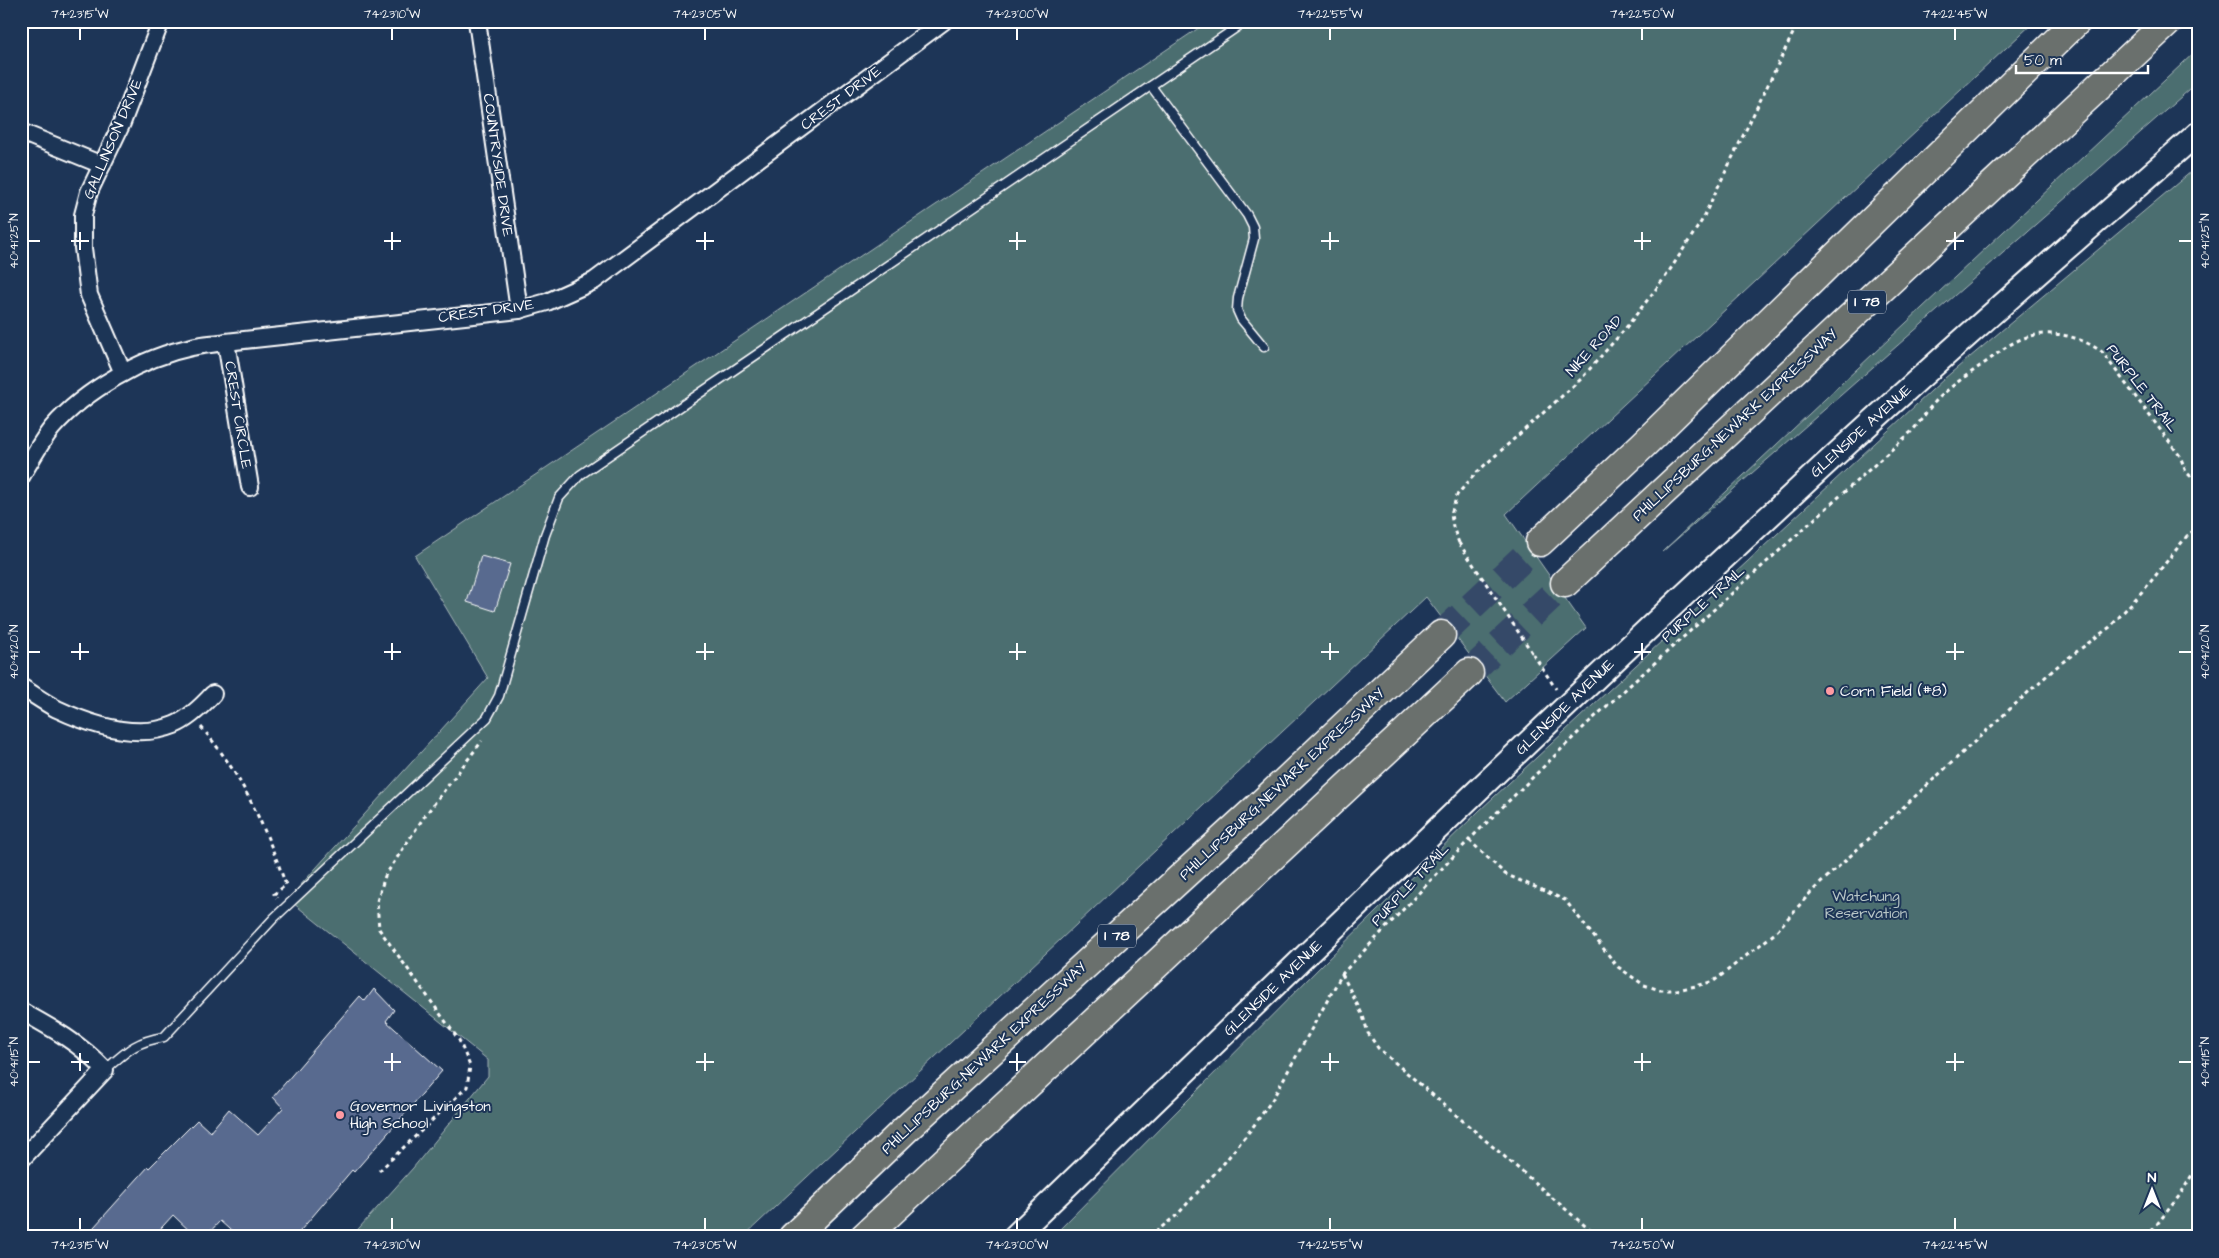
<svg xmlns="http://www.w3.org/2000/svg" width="2219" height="1258" viewBox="0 0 2219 1258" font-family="'Architects Daughter',sans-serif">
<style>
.green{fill:#4c6e70;stroke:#a6b6b8}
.water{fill:#5a7998;stroke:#9cafc1}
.building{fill:#596b8f;stroke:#fff}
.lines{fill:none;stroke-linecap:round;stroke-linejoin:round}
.motorway-tunnel{stroke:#344968;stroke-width:28;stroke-dasharray:28 14;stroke-linecap:butt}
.service-casing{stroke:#fff;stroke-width:11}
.minor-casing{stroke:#fff;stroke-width:20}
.secondary-casing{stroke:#fff;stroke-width:26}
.motorway-casing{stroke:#fff;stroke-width:31}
.path{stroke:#fff;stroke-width:3;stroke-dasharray:4 4;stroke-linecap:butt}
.service{stroke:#1d3557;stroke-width:8}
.minor{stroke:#1d3557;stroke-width:16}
.secondary{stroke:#1d3557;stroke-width:22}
.motorway{stroke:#6b706d;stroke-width:28}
.path-bridge{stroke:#fff;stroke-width:3;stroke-dasharray:4 4;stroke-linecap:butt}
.ticks{fill:none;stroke:#fff;stroke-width:2}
.poi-dot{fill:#ff9aa2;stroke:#1d3557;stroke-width:2}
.labels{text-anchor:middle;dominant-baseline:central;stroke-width:4;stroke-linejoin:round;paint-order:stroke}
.shield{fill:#1d3557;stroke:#bbc2cd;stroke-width:1}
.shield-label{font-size:14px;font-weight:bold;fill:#fff}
.street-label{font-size:15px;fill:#fff;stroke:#1d3557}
.poi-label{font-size:15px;fill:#fff;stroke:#1d3557;text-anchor:start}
.park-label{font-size:15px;fill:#b7c5c6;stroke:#1d3557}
.neatline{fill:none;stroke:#fff;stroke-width:2}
.ticks-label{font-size:12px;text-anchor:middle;fill:#fff}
</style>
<rect width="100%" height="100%" fill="#1d3557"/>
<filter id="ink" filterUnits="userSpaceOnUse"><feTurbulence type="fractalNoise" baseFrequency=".02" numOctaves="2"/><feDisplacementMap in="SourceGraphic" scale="10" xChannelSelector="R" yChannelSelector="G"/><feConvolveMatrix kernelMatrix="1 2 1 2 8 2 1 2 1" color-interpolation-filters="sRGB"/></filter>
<g filter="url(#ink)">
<!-- green -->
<g class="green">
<polygon points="1209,21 2035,21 1506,514 1586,628 1505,702 1426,597 743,1237 351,1237 413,1168 488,1076 488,1060 288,899 488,678 415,556"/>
<polygon points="2198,49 2198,82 1662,552"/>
<polygon points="2198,166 2198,1237 1052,1237 1323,964 1480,810 1945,378"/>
</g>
<!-- water -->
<polygon class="water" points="2198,1220 2198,1237 2184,1237"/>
<!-- building -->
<g class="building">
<polygon points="481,556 510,564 495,611 467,602"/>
<polygon points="374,989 394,1010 386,1021 442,1071 354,1172 352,1170 295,1237 238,1237 220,1221 205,1237 196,1237 173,1215 153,1237 85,1237 148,1167 149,1168 197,1120 210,1132 229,1109 258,1135 283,1108 273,1097 360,996 365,1001"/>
</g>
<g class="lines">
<!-- motorway-tunnel -->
<g class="motorway-tunnel">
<polyline points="1441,635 1540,542"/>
<polyline points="1469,673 1565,583"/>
</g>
<!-- service casing -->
<g class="service-casing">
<g id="service">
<polyline points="1151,86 1247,215 1253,227 1254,239 1238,298 1237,310 1241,319 1264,347"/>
<path d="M105,1070C127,1051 134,1042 164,1037L274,918L487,718L499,696L545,535L559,498L580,475L1246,21"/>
</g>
</g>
<!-- minor casing -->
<g class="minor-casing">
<g id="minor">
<polyline points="477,21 519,310"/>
<polyline points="21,132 102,165"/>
<polyline points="226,342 250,487"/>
<polyline points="123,373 89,295 83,248 83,215 89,192 122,123 161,21"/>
<path d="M21,477C31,460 40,443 52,428C85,390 143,357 192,347C203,344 215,344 226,342L519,310L547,302L594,281L944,21"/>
<path d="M21,687C33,694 45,703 57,709C91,725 137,740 174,725C189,719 202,706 213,694"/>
<path d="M21,1011C52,1028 81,1044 105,1070L21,1160"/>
</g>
</g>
<!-- secondary casing -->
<g class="secondary-casing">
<path id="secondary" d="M1014,1237C1272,989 1528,738 1791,496C1924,372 2061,253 2198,133"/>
</g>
<!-- motorway casing -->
<g class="motorway-casing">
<g id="motorway">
<polyline points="1540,542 1643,445 2077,21"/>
<polyline points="1565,583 2169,21"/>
<polyline points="793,1237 907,1128 1257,808 1441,635"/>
<polyline points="864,1237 1469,673"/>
</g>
</g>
<!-- path -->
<g class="path">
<polyline points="1459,543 1453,527 1451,514 1457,495 1476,473 1581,379 1625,329 1666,276 1701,222 1799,21"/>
<polyline points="1533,654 1556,689"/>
<path d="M201,727C242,774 265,827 286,885L274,894L277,898"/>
<polyline points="1469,840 1505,874 1565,900 1618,967 1644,985 1660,990 1677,990 1696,986 1714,981 1774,934 1812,891 2034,687 2060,664 2110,627 2148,585 2187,536 2198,527"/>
<polyline points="1342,974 1363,1016 1368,1033 1378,1048 1598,1237"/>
<polyline points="379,1171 467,1087 470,1066 459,1040 379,929 377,901 385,876 424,817 482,741"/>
<path d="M1149,1237L1177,1215L1224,1163L1252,1128L1272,1100L1342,974L1469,840L1588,723L1911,432C1920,423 1926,411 1935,402C1949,387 1966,376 1983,364C1994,357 2004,347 2015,342C2044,327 2077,334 2102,352L2180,456L2186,472L2198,483"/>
<polyline points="2147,1237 2180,1195 2198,1165"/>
</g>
<!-- service -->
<use href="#service" class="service"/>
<!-- minor -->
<use href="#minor" class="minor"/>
<!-- secondary -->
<use href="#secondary" class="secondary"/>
<!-- motorway -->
<use href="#motorway" class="motorway"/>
<!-- path-bridge -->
<polyline class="path-bridge" points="1459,543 1533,654"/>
</g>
</g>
<!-- ticks -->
<path class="ticks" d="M80,28V40M392,28V40M705,28V40M1017,28V40M1330,28V40M1642,28V40M1955,28V40M80,232V250M392,232V250M705,232V250M1017,232V250M1330,232V250M1642,232V250M1955,232V250M28,241H40M71,241H89M384,241H401M696,241H714M1009,241H1026M1321,241H1339M1634,241H1651M1946,241H1964M2179,241H2192M80,643V660M392,643V660M705,643V660M1017,643V660M1330,643V660M1642,643V660M1955,643V660M28,652H40M71,652H89M384,652H401M696,652H714M1009,652H1026M1321,652H1339M1634,652H1651M1946,652H1964M2179,652H2192M80,1053V1071M392,1053V1071M705,1053V1071M1017,1053V1071M1330,1053V1071M1642,1053V1071M1955,1053V1071M28,1062H40M71,1062H89M384,1062H401M696,1062H714M1009,1062H1026M1321,1062H1339M1634,1062H1651M1946,1062H1964M2179,1062H2192M80,1218V1230M392,1218V1230M705,1218V1230M1017,1218V1230M1330,1218V1230M1642,1218V1230M1955,1218V1230"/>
<!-- markers -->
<g class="poi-dot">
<circle cx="1830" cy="691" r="5"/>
<circle cx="340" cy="1115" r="5"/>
</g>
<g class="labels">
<!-- shield labels -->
<g class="shield">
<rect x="1848" y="290.5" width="38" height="23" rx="4"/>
<rect x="1098" y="924.5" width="38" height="23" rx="4"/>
</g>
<g class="shield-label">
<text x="1867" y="302">I 78</text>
<text x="1117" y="936">I 78</text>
</g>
<!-- street labels -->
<g class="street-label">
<text transform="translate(841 98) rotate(-37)">CREST DRIVE</text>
<text transform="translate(113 139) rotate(-67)">GALLINSON DRIVE</text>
<text transform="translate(498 165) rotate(82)">COUNTRYSIDE DRIVE</text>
<text transform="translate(486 311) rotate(-8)">CREST DRIVE</text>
<text transform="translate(1594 346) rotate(-48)">NIKE ROAD</text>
<text transform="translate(2142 388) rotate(52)">PURPLE TRAIL</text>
<text transform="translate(238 415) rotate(81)">CREST CIRCLE</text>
<text transform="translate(1735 425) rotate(-43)">PHILLIPSBURG-NEWARK EXPRESSWAY</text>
<text transform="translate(1861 431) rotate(-42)">GLENSIDE AVENUE</text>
<text transform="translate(1703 604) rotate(-42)">PURPLE TRAIL</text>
<text transform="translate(1565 707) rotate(-44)">GLENSIDE AVENUE</text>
<text transform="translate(1282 784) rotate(-43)">PHILLIPSBURG-NEWARK EXPRESSWAY</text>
<text transform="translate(1410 885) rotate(-47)">PURPLE TRAIL</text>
<text transform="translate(1273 988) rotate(-44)">GLENSIDE AVENUE</text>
<text transform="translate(984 1058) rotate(-43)">PHILLIPSBURG-NEWARK EXPRESSWAY</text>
</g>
<!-- poi labels -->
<g class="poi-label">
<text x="1840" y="691">Corn Field (#8)</text>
<text x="350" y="1106">Governor Livingston<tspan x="350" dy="17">High School</tspan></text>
</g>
<!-- park labels -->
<g class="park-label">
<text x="1866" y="896">Watchung<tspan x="1866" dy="17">Reservation</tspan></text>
</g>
</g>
<!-- margin -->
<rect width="2219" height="1258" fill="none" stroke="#1d3557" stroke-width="55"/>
<!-- north arrow -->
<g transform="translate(2152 1190)" stroke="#1d3557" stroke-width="4" paint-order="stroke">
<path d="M0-4L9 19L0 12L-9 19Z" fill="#ffffff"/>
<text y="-8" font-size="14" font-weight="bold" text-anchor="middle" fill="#ffffff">N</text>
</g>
<!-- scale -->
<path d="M2016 65v8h132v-8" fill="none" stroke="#ffffff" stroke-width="2.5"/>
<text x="2024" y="65" font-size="15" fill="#ffffff" stroke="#1d3557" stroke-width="4" paint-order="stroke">50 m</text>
<rect x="28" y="28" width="2164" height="1202" class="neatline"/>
<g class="ticks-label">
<text x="80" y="18">74°23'15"W</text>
<text x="392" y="18">74°23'10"W</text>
<text x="705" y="18">74°23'05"W</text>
<text x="1017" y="18">74°23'00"W</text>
<text x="1330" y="18">74°22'55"W</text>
<text x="1642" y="18">74°22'50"W</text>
<text x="1955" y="18">74°22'45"W</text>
<text transform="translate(14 241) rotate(-90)" y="4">40°41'25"N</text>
<text transform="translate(2205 241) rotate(-90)" y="4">40°41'25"N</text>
<text transform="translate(14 652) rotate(-90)" y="4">40°41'20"N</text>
<text transform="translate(2205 652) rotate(-90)" y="4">40°41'20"N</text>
<text transform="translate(14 1062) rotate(-90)" y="4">40°41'15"N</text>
<text transform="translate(2205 1062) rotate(-90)" y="4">40°41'15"N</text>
<text x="80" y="1249">74°23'15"W</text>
<text x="392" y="1249">74°23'10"W</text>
<text x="705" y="1249">74°23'05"W</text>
<text x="1017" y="1249">74°23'00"W</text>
<text x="1330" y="1249">74°22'55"W</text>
<text x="1642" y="1249">74°22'50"W</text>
<text x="1955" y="1249">74°22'45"W</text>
</g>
</svg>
